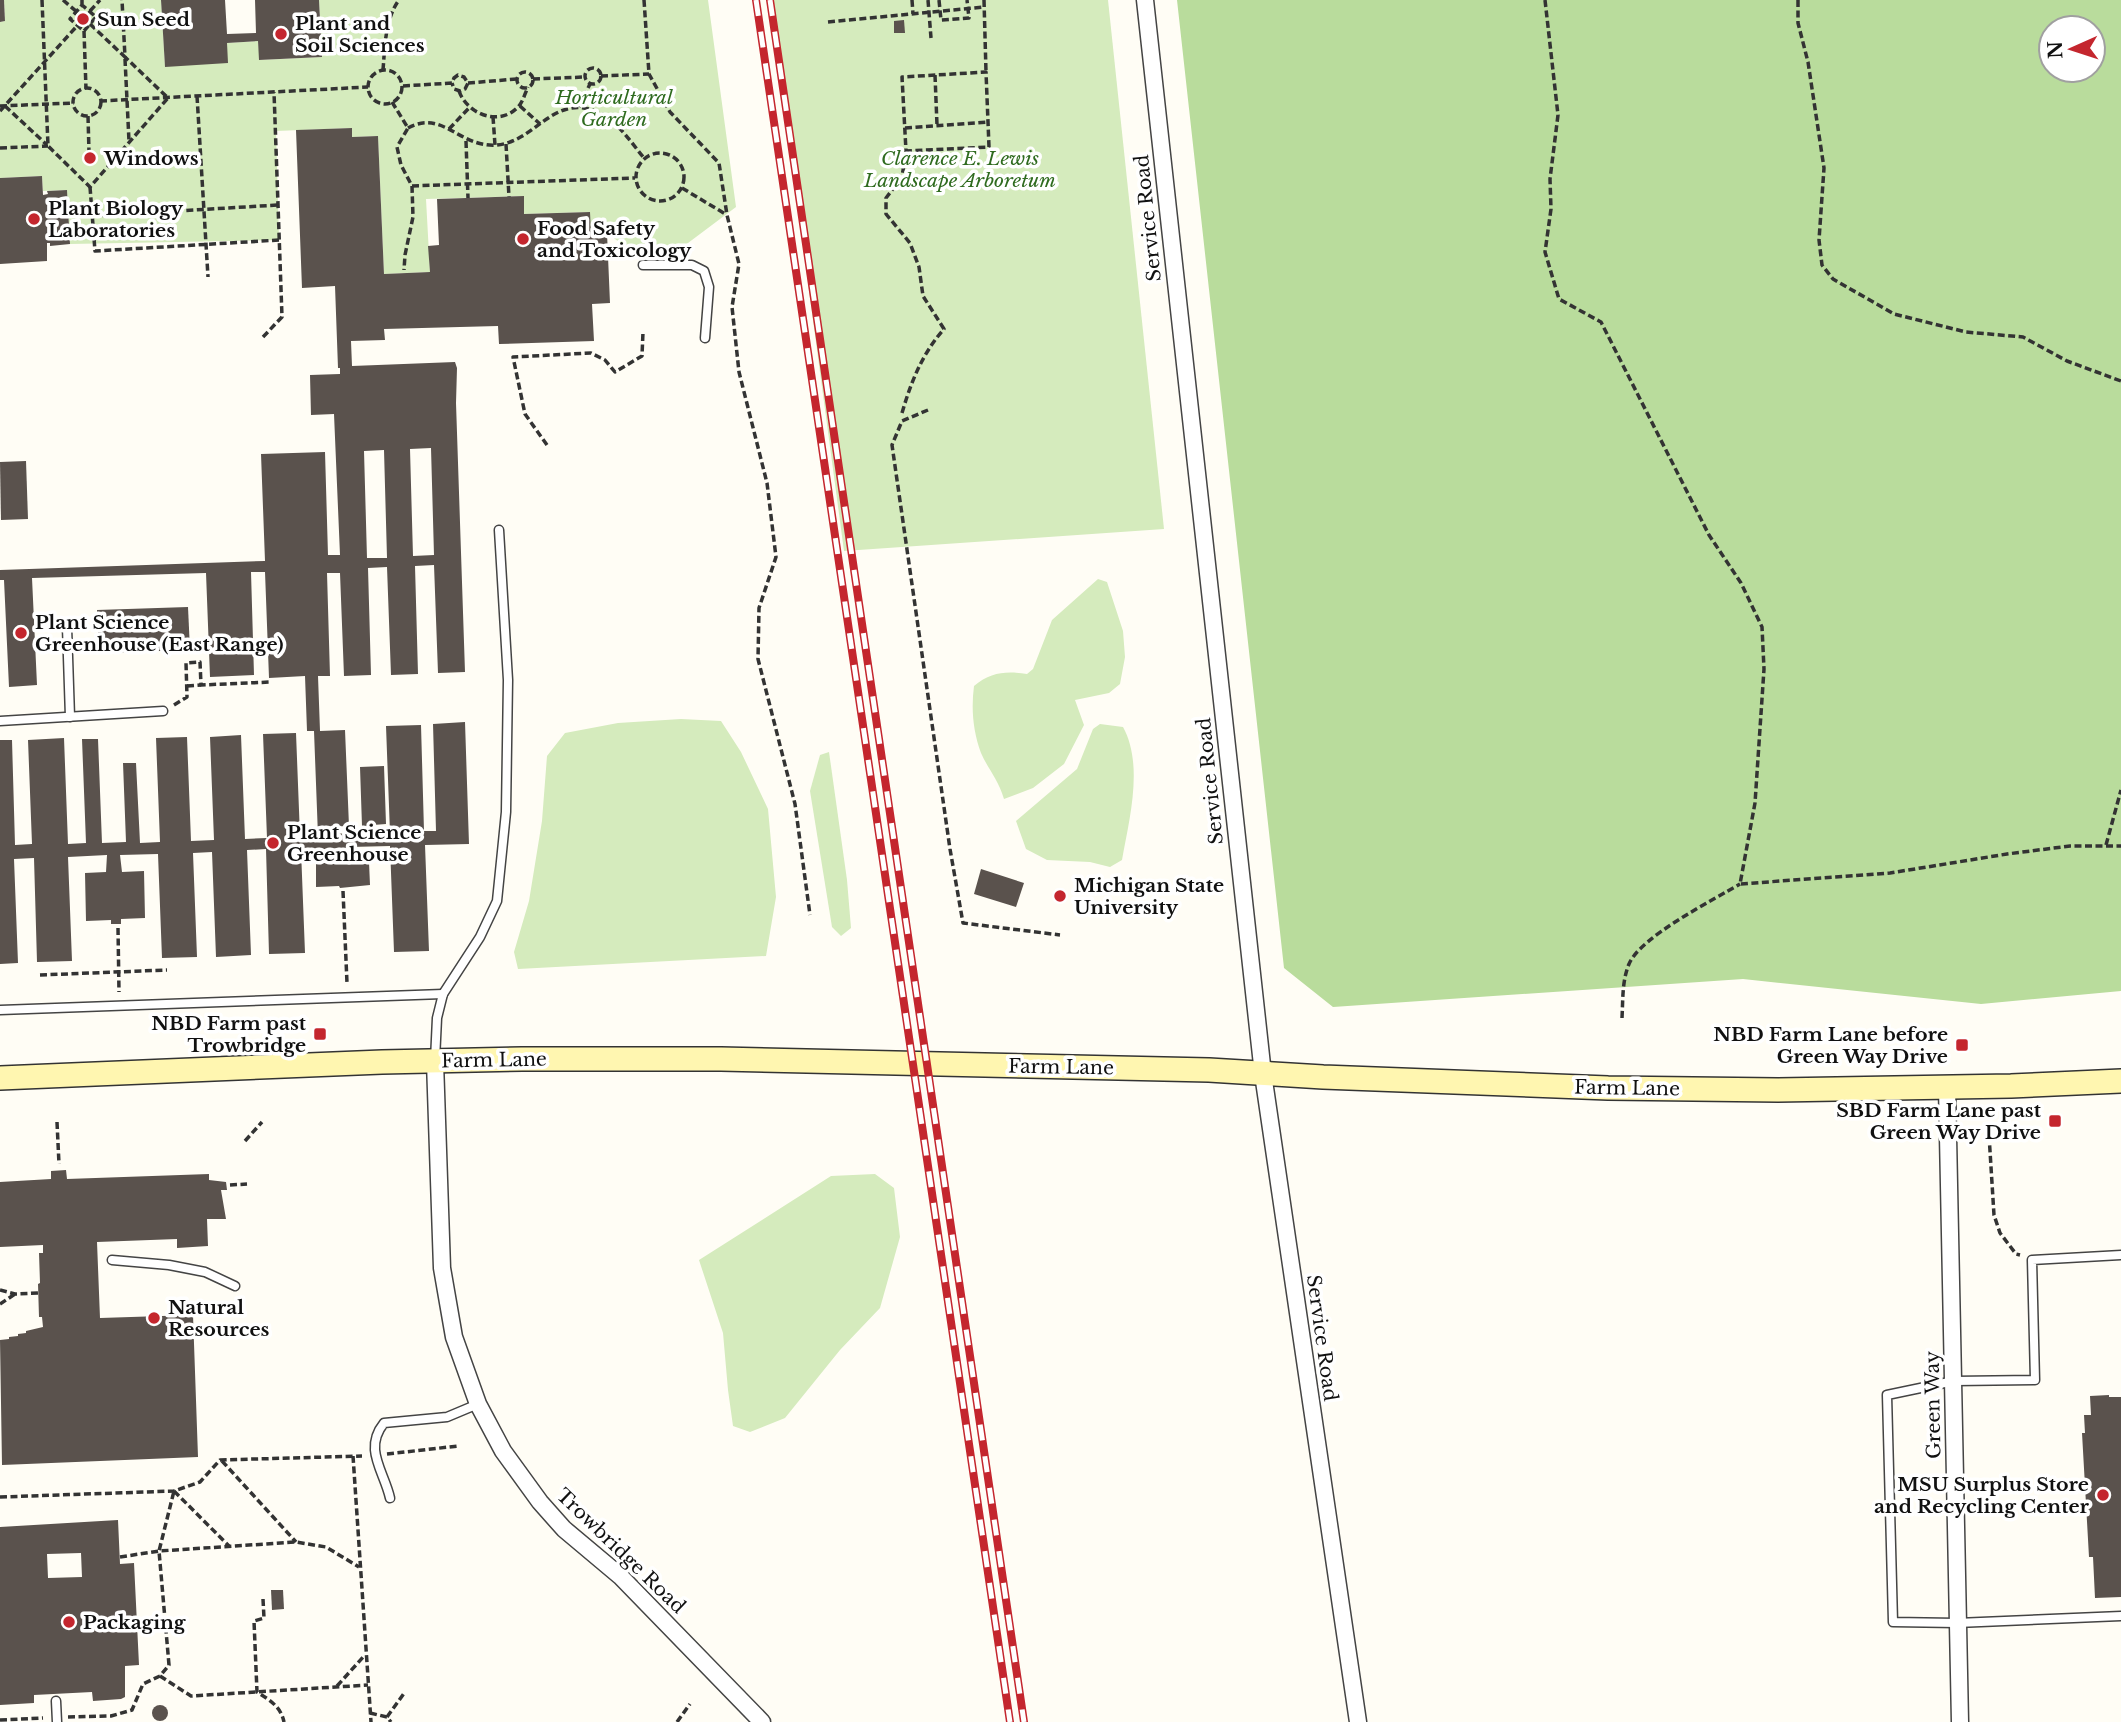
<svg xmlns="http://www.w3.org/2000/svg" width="2121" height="1722" viewBox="0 0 2121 1722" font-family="'Libre Baskerville',serif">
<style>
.green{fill:#d5ebbd}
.forest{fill:#b9dc9c;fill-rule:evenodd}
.building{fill:#5a524d;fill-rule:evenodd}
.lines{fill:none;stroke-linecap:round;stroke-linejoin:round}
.lane-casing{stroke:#444;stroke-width:11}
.street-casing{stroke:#444;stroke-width:19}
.secondary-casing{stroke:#333;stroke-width:26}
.path{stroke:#333;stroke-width:3.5;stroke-dasharray:7 3.5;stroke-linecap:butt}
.lane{stroke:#fff;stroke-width:8}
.street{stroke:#fff;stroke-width:16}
.secondary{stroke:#fff6b0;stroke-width:23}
.rail-casing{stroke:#c4262e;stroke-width:8}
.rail{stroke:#fff;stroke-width:5;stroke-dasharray:16;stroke-linecap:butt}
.poi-dot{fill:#c4262e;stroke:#fff;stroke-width:2.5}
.labels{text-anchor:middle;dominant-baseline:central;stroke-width:7;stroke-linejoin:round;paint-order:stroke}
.poi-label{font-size:19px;font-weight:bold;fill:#111;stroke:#fff;text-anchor:start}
.park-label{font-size:19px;font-style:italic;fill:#2f6b1f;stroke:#fff}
.street-label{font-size:19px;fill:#111;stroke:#fff}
</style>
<rect width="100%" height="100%" fill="#fffdf5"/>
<!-- green -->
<g class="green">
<polygon points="4,0 161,0 165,66 227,43 258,41 260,60 322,57 319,0 708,0 736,207 684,246 623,245 607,233 591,233 589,212 524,214 523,196 426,199 430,272 384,274 378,136 352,137 351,128 276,131 279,240 70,244 67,190 43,191 42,176 0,178 0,22 5,21"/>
<polygon points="770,0 1108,0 1164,529 844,551"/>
<path d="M1098,579L1107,582L1123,631L1125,657L1120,684L1109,693L1075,700L1084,725L1064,764L1033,788L1004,799C998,779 988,769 981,753C973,731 971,709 974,686C991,672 1006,671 1027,674L1033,669L1052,620Z"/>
<polygon points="681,719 721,721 741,752 768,809 776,897 766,956 518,969 514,952 529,901 542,821 547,756 565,733 618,723"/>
<path d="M1100,724L1123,727C1144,765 1129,820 1122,860L1110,867L1090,862L1047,860L1026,849L1016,821L1077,769L1093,729Z"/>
<polygon points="829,752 847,880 851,928 841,936 832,927 810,791 820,755"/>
<polygon points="875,1174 894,1188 900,1237 880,1308 840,1350 785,1418 750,1432 733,1426 728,1390 723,1333 699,1260 831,1176"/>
</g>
<!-- forest -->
<path class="forest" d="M1177,0H2121V991L1981,1004L1743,979L1333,1007L1284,968ZM2051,28H2093V70H2051Z"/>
<!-- building -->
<g class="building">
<polygon points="0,0 4,0 5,21 0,22"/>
<polygon points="161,0 225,0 227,34 256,33 255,0 319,0 322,57 259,60 258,41 227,43 228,63 165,67"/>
<polygon points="904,20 905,33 894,33 894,21"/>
<path d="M352,128V137L378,136L384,274L430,272L428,246L439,245L437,199L524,196V214L590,212L591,233H607L610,303L592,304L594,341L499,344L498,326L384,329L385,340L351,341L352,366L455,362L457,368L456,403L465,672L438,673L434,565L415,566L418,674L391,675L387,567L368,568L371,675L344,676L340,573H327L330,676H318L320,731L345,730L349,826L324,827V834L364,833V826H362L360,767L384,766L386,824L373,825V834L390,833L386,726L421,725L424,831H436L433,724L465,722L469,844L425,845L429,951L394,952L390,846L350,847V863L369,862L370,885L340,888L339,886L316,887V863H333V849L301,850L305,953L269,954L266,849L247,850L251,955L216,957L212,852L193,853L197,957L162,958L158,854L120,855L122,872L144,871L145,918L121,919V924H111V920L86,921L85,873L106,872L107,855L68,857L72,961L37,962L34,858L14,859L18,963L0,964V740H12L15,845L32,844L28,740L64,738L68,844L86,843L82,739H98L102,843L126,842L123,763H136L140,843L160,842L156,738L187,737L191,841L214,840L210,737L241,735L245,839L267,838L263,734L296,733L300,836H318L314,731H307L305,676L269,678L265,572H251L254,675L210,677L206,573L32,578L37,685L9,687L4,580H0V570L265,561L261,454L325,452L328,555H340L334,414L311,415L310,375L340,374V368H338L335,286L302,288L296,130ZM431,448L434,555L413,556L410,449ZM384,450L387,558H367L364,451Z"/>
<polygon points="42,176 43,195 48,194 47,191 67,190 70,244 50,246 50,243 47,243 47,261 0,264 0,178"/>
<polygon points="26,461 28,519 1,520 0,462"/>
<polygon points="188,607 190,650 99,653 97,610"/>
<polygon points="981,869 1024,883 1016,907 974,894"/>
<polygon points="66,1170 67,1179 209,1174 209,1180 226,1182 227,1190 221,1190 226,1219 207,1219 208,1246 177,1248 177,1239 97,1242 100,1318 193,1315 198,1457 2,1465 0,1340 9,1339 9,1337 18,1336 18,1334 26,1333 26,1331 43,1327 42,1317 39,1317 38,1284 40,1283 39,1253 43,1253 43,1245 0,1247 0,1182 51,1179 51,1171"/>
<polygon points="2109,1395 2109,1397 2121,1397 2121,1597 2095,1598 2093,1557 2089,1557 2082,1433 2085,1433 2084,1415 2091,1415 2090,1396"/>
<path d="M118,1520L120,1564L134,1563L139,1665L125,1666V1697L121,1699L93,1701L92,1692L34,1695V1703L0,1705V1527ZM81,1553L82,1577L48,1578L47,1554Z"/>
<polygon points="271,1590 283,1590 284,1609 272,1610"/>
<circle cx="160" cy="1713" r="8"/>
</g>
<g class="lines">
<!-- lane casing -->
<g class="lane-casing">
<g id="lane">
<polyline points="643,265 692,265 704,271 709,287 705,338"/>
<polyline points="67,627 70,717"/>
<polyline points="0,721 163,711"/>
<polyline points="0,1010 443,994"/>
<polyline points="435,1060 437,1018 443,994 480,937 497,901 506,812 508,680 499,530"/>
<polyline points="2121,1255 2032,1260 2035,1380 1954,1381 1887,1395 1893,1622 1957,1623 2121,1616"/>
<polyline points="112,1260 169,1265 205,1272 235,1286"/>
<path d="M390,1498C384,1471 363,1449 384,1423L447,1417L478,1404"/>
<polyline points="56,1701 57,1722"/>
</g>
</g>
<!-- street casing -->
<g class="street-casing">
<g id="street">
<polyline points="1145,0 1263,1074 1358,1722"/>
<polyline points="435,1062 442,1268 454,1337 478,1404 503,1451 540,1502 564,1529 620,1576 762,1722"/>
<polyline points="1947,1087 1960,1722"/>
</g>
</g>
<!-- secondary casing -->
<g class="secondary-casing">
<polyline id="secondary" points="0,1078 382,1062 522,1059 721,1059 1209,1070 1323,1077 1608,1088 1778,1090 2011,1086 2121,1081"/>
</g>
<!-- path -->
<g class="path">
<polyline points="42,0 48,146 90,187 168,98 125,57"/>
<polyline points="63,0 77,12"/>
<polyline points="82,0 82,5 70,19 84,31 96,17 82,5"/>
<polyline points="644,0 649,74 670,112 719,163 727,215 739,264 732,307 739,372 767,483 776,557 759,608 758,659 795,804 810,915"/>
<polyline points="912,0 913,14"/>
<polyline points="928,0 931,38"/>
<polyline points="939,0 941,20 969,18 967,0"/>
<polyline points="984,0 986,72"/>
<polyline points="1545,0 1558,115 1550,179 1551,209 1545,252 1559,299 1601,322 1709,535 1741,583 1762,627 1764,669 1755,803 1740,884 1890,873 2007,854 2070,846 2121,846"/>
<polyline points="1798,0 1798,23 1808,62 1824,168 1819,240 1822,265 1833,279 1894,314 1966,332 2023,337 2067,361 2121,381"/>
<polyline points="90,11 100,0"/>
<polyline points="828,22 984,7"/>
<polyline points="90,24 125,57 122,0"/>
<polyline points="84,31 86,89"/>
<polyline points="125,59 129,141"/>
<circle cx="593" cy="76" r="8"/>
<circle cx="385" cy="87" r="17"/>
<path d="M383,70C385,46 385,19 399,0"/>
<circle cx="525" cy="80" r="8"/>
<polyline points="935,75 937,125"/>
<polyline points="601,76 649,74"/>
<polyline points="533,79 585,77"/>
<polyline points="468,83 517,79"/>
<polyline points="403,86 452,83 454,78 458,75 464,77 468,83 465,89 460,91 454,89 452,83"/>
<circle cx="87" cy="102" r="14"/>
<path d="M459,91C467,114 499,127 518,107C523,102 525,93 528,87"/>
<polyline points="197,96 208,277"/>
<polyline points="100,101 368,87"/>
<polyline points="392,102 408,128 397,147 401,165 412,186 413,217 405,255 404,270"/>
<polyline points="0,106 74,103"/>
<polyline points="5,106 47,145"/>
<polyline points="520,106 540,124"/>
<polyline points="579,107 590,84"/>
<polyline points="0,111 77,26"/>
<polyline points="88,116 89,152"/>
<polyline points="493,117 495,145"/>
<path d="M408,128C443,109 459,148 497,145C533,142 551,99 589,109C614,115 629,140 644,158"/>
<polyline points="905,128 988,122"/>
<polyline points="449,129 469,108"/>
<polyline points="466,141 468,198"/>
<polyline points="506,144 509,197"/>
<polyline points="0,148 48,146"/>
<circle cx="660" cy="177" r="24"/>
<polyline points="412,186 635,178"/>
<polyline points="90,187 95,251 279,240"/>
<polyline points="682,188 727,215"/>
<polyline points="92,216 278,205"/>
<polyline points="263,337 282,317 274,92"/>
<polyline points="928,410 902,421 892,445 950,849 963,923 1060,935"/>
<path d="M902,413C911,382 922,354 944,329L923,296L919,267L910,243L886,214V198L902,177L906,151L989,147L986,72L902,77L906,151"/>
<polyline points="547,445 525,414 513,357 591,353 605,360 615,372 642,356 643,332"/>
<polyline points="187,686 201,685"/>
<polyline points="174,705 187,697 186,663 200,662 201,685 271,682"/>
<polyline points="2106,845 2121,790"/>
<polyline points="343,891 347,983"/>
<polyline points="118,928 119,992"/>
<polyline points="40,975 167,970"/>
<path d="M1622,1018C1623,999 1622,981 1629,964C1640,937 1713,900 1740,884"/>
<polyline points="57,1122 59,1164"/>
<polyline points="1989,1135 1994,1215 2000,1233 2016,1254 2020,1255"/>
<polyline points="245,1141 262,1122"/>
<polyline points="230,1185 247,1184"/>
<polyline points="0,1290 15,1294 39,1293"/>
<polyline points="0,1304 15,1294"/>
<polyline points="387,1454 458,1446"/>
<polyline points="353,1456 371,1722"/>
<polyline points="222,1461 296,1542"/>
<polyline points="174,1491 229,1546"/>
<polyline points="0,1497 174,1491 200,1482 220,1460 362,1456"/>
<polyline points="120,1557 159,1551 296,1542 326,1547 359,1567"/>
<path d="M263,1599L264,1618L254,1621L257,1692C270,1700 281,1707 284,1722"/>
<polyline points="160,1676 191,1696 368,1685"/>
<polyline points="337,1686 365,1655"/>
<polyline points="370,1713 387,1717 391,1722"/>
<polyline points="68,1717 111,1716 132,1710 143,1684 160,1676 169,1665 159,1551 174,1491"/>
<polyline points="387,1717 405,1692"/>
<polyline points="0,1720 43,1718"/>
<polyline points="677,1722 690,1704"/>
</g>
<!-- lane -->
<use href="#lane" class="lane"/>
<!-- street -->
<use href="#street" class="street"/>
<!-- secondary -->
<use href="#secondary" class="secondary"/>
<!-- rail casing -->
<g class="rail-casing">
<g id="rail">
<polyline points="756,0 1010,1722"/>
<polyline points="770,0 1024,1722"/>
</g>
</g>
<!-- rail -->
<use href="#rail" class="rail"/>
</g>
<!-- markers -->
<g class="poi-dot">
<circle cx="83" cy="19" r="7"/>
<circle cx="281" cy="34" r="7"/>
<circle cx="90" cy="158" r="7"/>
<circle cx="34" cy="219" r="7"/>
<circle cx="523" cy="239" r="7"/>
<circle cx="21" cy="633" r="7"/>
<circle cx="273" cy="843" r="7"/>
<circle cx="1060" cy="896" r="7"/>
<rect x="313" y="1027" width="14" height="14" rx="3.5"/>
<rect x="1955" y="1038" width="14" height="14" rx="3.5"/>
<rect x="2048" y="1114" width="14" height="14" rx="3.5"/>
<circle cx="154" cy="1318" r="7"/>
<circle cx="2103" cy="1495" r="7"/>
<circle cx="69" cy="1622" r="7"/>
</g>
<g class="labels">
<!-- poi labels -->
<g class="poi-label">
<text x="97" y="19">Sun Seed</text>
<text x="295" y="23">Plant and<tspan x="295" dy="22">Soil Sciences</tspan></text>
<text x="104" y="158">Windows</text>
<text x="48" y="208">Plant Biology<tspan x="48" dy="22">Laboratories</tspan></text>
<text x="537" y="228">Food Safety<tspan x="537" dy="22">and Toxicology</tspan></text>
<text x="35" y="622">Plant Science<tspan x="35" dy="22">Greenhouse (East Range)</tspan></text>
<text x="287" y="832">Plant Science<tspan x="287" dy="22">Greenhouse</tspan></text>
<text x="1074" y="885">Michigan State<tspan x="1074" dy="22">University</tspan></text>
<text x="306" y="1023" text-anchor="end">NBD Farm past<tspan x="306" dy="22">Trowbridge</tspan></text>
<text x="1948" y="1034" text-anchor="end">NBD Farm Lane before<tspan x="1948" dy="22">Green Way Drive</tspan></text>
<text x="2041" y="1110" text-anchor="end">SBD Farm Lane past<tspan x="2041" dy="22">Green Way Drive</tspan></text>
<text x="168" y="1307">Natural<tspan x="168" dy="22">Resources</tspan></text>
<text x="2089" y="1484" text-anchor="end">MSU Surplus Store<tspan x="2089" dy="22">and Recycling Center</tspan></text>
<text x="83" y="1622">Packaging</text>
</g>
<!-- park labels -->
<g class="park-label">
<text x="614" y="97">Horticultural<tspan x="614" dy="22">Garden</tspan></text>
<text x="960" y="158">Clarence E. Lewis<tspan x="960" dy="22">Landscape Arboretum</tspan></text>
</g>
<!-- street labels -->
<g class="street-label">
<text transform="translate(1148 218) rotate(-96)">Service Road</text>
<text transform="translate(1210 781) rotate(-96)">Service Road</text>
<text transform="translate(494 1060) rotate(-1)">Farm Lane</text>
<text transform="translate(1061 1067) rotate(1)">Farm Lane</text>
<text transform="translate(1627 1088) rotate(1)">Farm Lane</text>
<text transform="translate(1322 1338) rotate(82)">Service Road</text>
<text transform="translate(1933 1405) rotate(-91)">Green Way</text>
<text transform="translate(621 1551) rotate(44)">Trowbridge Road</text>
</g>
</g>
<!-- north arrow -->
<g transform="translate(2072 49) rotate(267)"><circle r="33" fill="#ffffff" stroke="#a0a0a0" stroke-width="2"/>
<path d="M0-5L12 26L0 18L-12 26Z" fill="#c4262e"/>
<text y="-10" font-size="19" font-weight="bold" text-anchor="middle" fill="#111111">N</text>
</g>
</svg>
